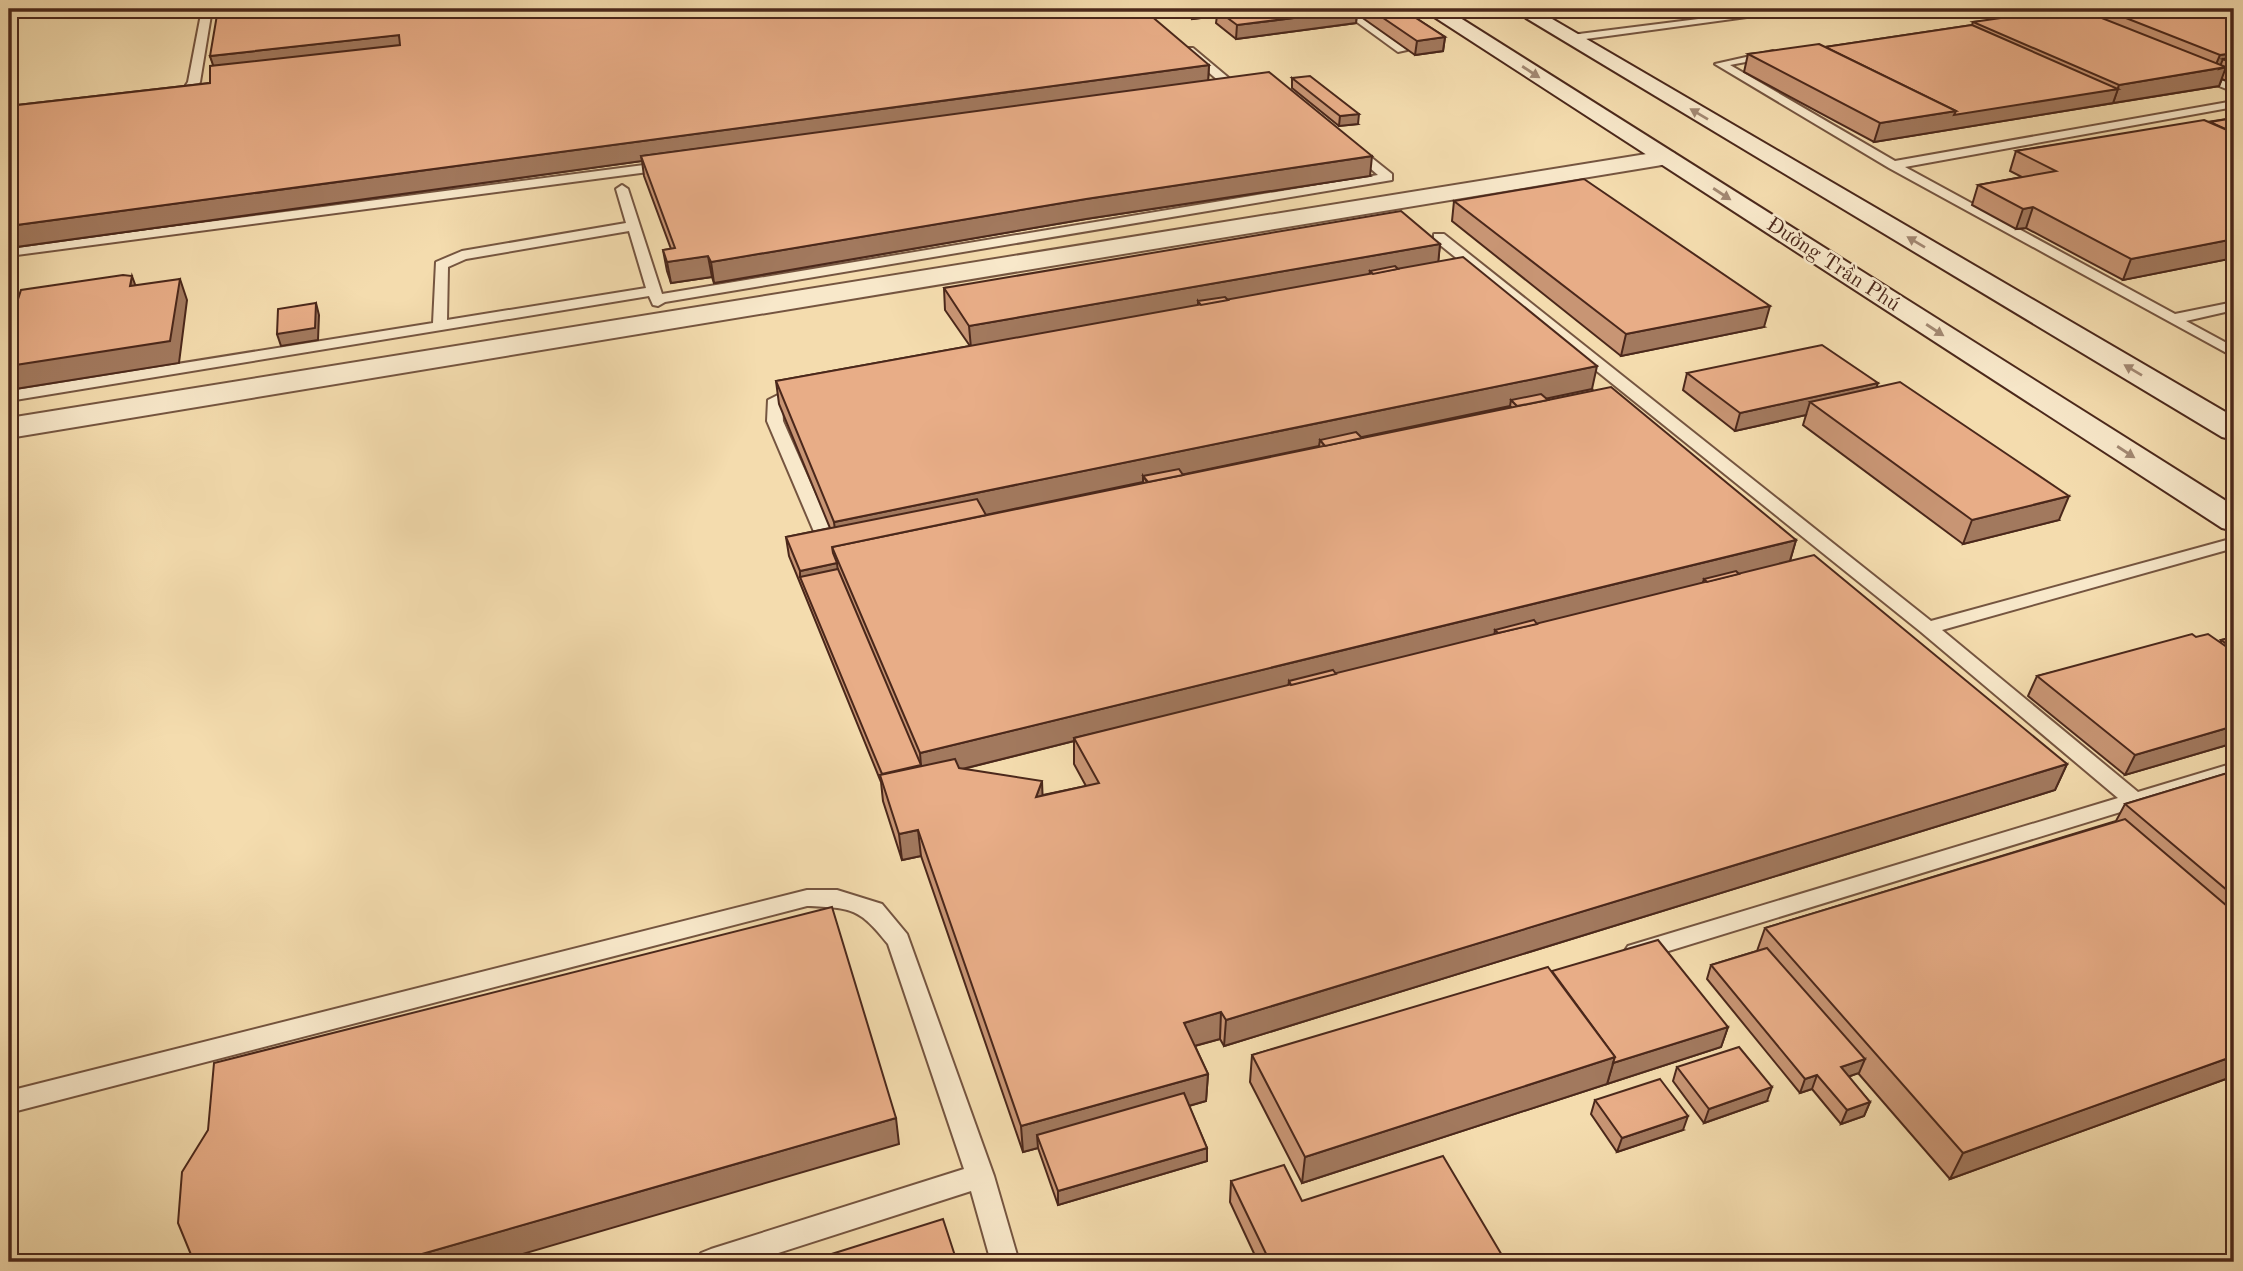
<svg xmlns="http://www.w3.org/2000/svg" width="2243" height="1271" viewBox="0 0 2243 1271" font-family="'Old Standard TT',serif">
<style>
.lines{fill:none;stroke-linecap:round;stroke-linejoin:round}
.lane-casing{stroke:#755540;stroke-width:4}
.street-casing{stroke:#755540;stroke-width:4}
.secondary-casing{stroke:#4b281b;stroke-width:4}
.lane{fill:#f8e8ca;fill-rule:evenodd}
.street{fill:#f8e8ca;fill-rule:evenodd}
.secondary{fill:#f8e8ca;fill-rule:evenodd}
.wall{fill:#c89574;stroke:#4b281b;stroke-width:2;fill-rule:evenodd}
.shaded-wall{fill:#a2795e;stroke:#4b281b;stroke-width:2}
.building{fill:#e8ad87;stroke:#4b281b;stroke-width:2}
.oneway{fill:#a28872}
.labels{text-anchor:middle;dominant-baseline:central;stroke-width:5;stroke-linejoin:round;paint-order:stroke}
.far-street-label{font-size:21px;fill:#4b281b;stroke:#f8e8ca}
</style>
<rect width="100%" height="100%" fill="#f4dcae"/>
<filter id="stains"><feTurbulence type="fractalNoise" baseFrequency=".00286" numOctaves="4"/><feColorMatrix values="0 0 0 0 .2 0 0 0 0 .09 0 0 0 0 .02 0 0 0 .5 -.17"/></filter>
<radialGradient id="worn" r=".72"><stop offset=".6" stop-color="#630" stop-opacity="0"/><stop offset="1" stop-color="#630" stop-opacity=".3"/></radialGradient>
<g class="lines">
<!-- lane casing -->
<g class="lane-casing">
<g id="lane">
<polygon points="202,9 212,9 200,82 192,92 165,98 165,94 184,88 188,82"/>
<polygon points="1339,9 1350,9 1407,50 1398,52"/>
<polygon points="1778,9 1805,9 1571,41 1566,38 1571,35"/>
<polygon points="1185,48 1193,48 1230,79 1230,89 1210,94 1210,90 1220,85 1220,82 1185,52"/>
<polygon points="1773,51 1778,54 1777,56 1730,65 1895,161 2234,101 2234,107 1905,167 2175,314 2234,302 2234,310 2186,321 2234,347 2234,357 1889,168 1715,64"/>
<polygon points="2198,71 2234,85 2234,92 2194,76 2192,74"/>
<path d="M1352,142L1392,174V180L665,302L658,306L653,305L649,296L9,401V391L433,323L436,262L462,251L626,223L616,189L622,185L628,189L662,294L1378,175L1348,149V143ZM629,231L646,288L447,320L448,267L466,259Z"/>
<polygon points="667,162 673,166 671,169 9,256 9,248"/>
<polygon points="1434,234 1444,234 1931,621 2234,538 2234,548 1942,630 2138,792 2234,763 2234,777 1636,961 1628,958 1624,952 1628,946 2118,798 1921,632 1434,240"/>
<polygon points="802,383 810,388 782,405 783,421 836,541 827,546 818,541 767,421 768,400"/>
<path d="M807,890H837L882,904L907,934L994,1176L1019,1262H991L971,1191L750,1262H697L701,1253L711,1249L964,1169L888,944C859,908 853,908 807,906L9,1113V1091Z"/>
</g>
</g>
<!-- street casing -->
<g class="street-casing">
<polygon id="street" points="1665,151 1674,153 1677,158 1674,163 9,438 9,418"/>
</g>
<!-- secondary casing -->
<g class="secondary-casing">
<g id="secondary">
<polygon points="1422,9 1446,9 2234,506 2234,531 2222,528"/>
<polygon points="1511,9 1535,9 2234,417 2234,440 2222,437"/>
</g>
</g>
<!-- lane -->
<use href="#lane" class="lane"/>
<!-- street -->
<use href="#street" class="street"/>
<!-- secondary -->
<use href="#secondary" class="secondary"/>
</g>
<!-- wall -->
<g class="wall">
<polygon points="1180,9 1402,9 1445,37 1443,51 1415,55 1357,14 1356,23 1236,39 1216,23 1217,16 1192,19"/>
<polygon points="2089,9 2234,9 2234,84 2222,79 2219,86 1874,142 1744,72 1748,54 1825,47 1972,25 1973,22 2088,12"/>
<polygon points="210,56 1209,65 1208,81 1370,176 1086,219 714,283 712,277 671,283 667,271 663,250 671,249 644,176 642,161 9,248 9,106 210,83 214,66"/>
<polygon points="1292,78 1358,124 1339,126 1292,88"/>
<polygon points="2234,118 2234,258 2123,280 2026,228 2016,229 1972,205 1978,185 2022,177 2010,171 2016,151"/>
<polygon points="1454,201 1764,327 1621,356 1452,221"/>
<path d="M1440,244L1438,262L1592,389L1547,398L1796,540L1790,561L2067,764L2055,790L1224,1046L1220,1039L1195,1046L1208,1074L1206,1101L1189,1106L1207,1148V1161L1058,1205L1038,1148L1023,1152L921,856L902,860L883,801L881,782L789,556L786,537L830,528L779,404L776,381L970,346L945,310L944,288ZM1510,406L1511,407L1362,438L1361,437ZM1319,446L1320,447L1183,474ZM1143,483H1144L986,515ZM1074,741V764L1086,786L1043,795L963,769Z"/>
<polygon points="1687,373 1877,387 2059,520 1963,544 1803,425 1806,415 1735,431 1683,390"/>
<polygon points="2196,637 2221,642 2221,640 2234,637 2234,743 2125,775 2028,696 2037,676"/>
<polygon points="2234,771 2234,1076 1950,1179 1858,1073 1848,1077 1870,1102 1864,1116 1841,1124 1812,1089 1800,1093 1707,979 1711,965 1757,951 1765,928 2116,821 2125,804"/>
<polygon points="1552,971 1728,1027 1721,1047 1302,1183 1250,1082 1252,1055"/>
<polygon points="1677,1067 1767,1101 1704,1123 1673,1081"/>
<polygon points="1595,1100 1683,1130 1617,1152 1591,1114"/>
<polygon points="1231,1181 1302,1201 1506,1262 1258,1262 1230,1202"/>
</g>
<!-- shaded-wall -->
<g class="shaded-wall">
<polygon points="1192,9 1276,9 1217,10 1217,16 1192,19"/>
<polygon points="1357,10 1356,23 1236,39 1237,25"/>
<polygon points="399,35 404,53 216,74 210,56"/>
<polygon points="1445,37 1443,51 1415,55 1417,41"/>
<polygon points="2234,53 2234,63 2223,59 2219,69 2226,67 2219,86 2113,103 2119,85 2214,69 2220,55"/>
<polygon points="1209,65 1208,83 641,156 642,161 9,248 9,226"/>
<polygon points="2118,89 2113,103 1874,142 1880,123 1956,111"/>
<polygon points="1359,114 1358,124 1339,126 1340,116"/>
<polygon points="1372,156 1370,176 1086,219 714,283 711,262 1086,199"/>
<polygon points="2033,207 2026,228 2016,229 2023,209"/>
<polygon points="2234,239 2234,258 2123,280 2131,259"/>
<polygon points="1440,244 1438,265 1375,276 1370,271 1369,277 1203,307 1198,301 1198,307 971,348 969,326"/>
<polygon points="708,256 712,277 671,283 667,262"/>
<polygon points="132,276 140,298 130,286"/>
<polygon points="180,279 187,300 179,363 9,390 9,366"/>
<polygon points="316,303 319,315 318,340 281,346 277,334"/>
<polygon points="1770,306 1764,327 1621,356 1626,334"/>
<polygon points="1597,366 1592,389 1516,405 1511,400 1510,406 1324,445 1320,440 1319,446 1147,482 1143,476 1143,482 837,546 834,522"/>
<polygon points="1878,383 1872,400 1810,402 1806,415 1735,431 1740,413"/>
<polygon points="2069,496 2059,520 1963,544 1972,520"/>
<polygon points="1796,540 1789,564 1709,584 1704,579 1702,585 1500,635 1495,630 1494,637 1293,687 1289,681 1288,688 1074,738 1074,741 922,779 920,753"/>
<polygon points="837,563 839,582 800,577 800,571"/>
<polygon points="2234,726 2234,743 2125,775 2135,755"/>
<polygon points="2067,764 2055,790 1224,1046 1226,1020"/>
<polygon points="1042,781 1043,807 1036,797"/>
<polygon points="918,830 921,856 902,860 899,834"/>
<polygon points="1221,1012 1220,1039 1183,1049 1184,1023"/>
<polygon points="1728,1027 1721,1047 1607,1084 1613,1063"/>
<polygon points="2234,1056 2234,1076 1950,1179 1963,1153"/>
<polygon points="1615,1057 1607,1084 1302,1183 1305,1157"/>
<polygon points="1865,1059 1859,1073 1835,1081 1841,1067"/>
<polygon points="1208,1074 1206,1101 1042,1147 1037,1135 1038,1148 1023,1152 1021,1126"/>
<polygon points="1817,1075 1812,1089 1800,1093 1805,1079"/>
<polygon points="1772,1087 1767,1101 1704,1123 1709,1109"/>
<polygon points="1870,1102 1864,1116 1841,1124 1847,1110"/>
<polygon points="1688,1116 1683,1130 1617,1152 1622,1138"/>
<polygon points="896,1118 899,1144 495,1262 394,1262"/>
<polygon points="1207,1148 1207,1161 1058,1205 1058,1191"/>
</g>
<!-- building -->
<g class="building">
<polygon points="218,9 1143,9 1209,65 9,226 9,106 210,83 210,66 400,45 399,35 210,56"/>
<polygon points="1223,9 1356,9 1357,10 1237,25 1217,10"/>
<polygon points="1370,9 1402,9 1445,37 1417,41"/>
<polygon points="2063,9 2079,9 2226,67 2119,85 1973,22"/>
<polygon points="2103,9 2234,9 2234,53 2220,55"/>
<polygon points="1972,25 2118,89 1954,115 1956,111 1825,47"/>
<polygon points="1819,44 1956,111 1880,123 1748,54"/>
<polygon points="2234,57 2234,63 2223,59"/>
<polygon points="1269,72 1372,156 1086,199 711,262 708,256 667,262 663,250 675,248 641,156"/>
<polygon points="1310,76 1359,114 1340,116 1292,78"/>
<polygon points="2234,118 2234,133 2210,122"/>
<polygon points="2204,120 2234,133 2234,239 2131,259 2033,207 2023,209 1978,185 2056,171 2016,151"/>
<polygon points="1584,179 1770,306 1626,334 1454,201"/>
<polygon points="1401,211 1440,244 969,326 944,288"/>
<polygon points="1463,257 1597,366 834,522 776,381"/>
<polygon points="1395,266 1398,269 1373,274 1370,271"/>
<polygon points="123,275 132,276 130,286 180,279 170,341 9,366 9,327 21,290"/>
<polygon points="1225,297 1228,300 1201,305 1198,301"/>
<polygon points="316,303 315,328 277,334 278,309"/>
<polygon points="1822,345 1878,383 1740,413 1687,373"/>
<polygon points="1900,382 2069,496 1972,520 1810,402"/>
<polygon points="1611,387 1796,540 920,753 832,547"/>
<polygon points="1541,394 1548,400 1517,406 1511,400"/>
<polygon points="1356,432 1362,438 1325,446 1320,440"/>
<polygon points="1179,469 1183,475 1148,482 1143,476"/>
<polygon points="977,499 986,515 832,547 833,553 837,563 800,571 786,537"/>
<polygon points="1814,555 2067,764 1226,1020 1221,1012 1184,1023 1208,1074 1021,1126 918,830 899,834 880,775 955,759 959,768 1042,781 1036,797 1099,783 1074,738"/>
<polygon points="838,569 921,765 882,774 800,577"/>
<polygon points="1736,571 1739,574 1707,582 1704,579"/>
<polygon points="1534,620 1537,624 1498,633 1495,630"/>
<polygon points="2192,634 2196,637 2208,634 2234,652 2234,726 2135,755 2037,676"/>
<polygon points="2234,637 2234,649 2221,640"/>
<polygon points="1333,670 1336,674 1291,685 1289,681"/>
<polygon points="2234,771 2234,896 2125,804"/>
<polygon points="2125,819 2234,912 2234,1056 1963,1153 1765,928"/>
<polygon points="832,907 896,1118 394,1262 194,1262 178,1223 182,1172 208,1130 214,1063"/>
<polygon points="1658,940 1728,1027 1613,1063 1615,1057 1552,971"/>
<polygon points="1767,948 1865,1059 1841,1067 1870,1102 1847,1110 1817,1075 1805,1079 1711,965"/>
<polygon points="1548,967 1615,1057 1305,1157 1252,1055"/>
<polygon points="1739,1047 1772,1087 1709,1109 1677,1067"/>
<polygon points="1660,1079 1688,1116 1622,1138 1595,1100"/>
<polygon points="1184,1093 1207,1148 1058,1191 1037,1135"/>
<polygon points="1443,1156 1506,1262 1270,1262 1231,1181 1284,1165 1302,1201"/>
<polygon points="943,1219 957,1262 806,1262"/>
</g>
<!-- one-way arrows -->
<defs><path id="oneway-solid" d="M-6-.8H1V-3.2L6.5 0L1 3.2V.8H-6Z" transform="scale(1.75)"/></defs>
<g class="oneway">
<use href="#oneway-solid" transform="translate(1531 72) rotate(33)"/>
<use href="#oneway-solid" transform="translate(1699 114) rotate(-149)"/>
<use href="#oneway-solid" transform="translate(1722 194) rotate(33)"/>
<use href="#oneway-solid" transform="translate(1916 242) rotate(-149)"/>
<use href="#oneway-solid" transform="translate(1935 330) rotate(33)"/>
<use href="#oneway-solid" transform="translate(2133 370) rotate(-149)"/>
<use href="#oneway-solid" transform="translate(2126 452) rotate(33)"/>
</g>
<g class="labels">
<!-- far-street labels -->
<g class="far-street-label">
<text transform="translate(1833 265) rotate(33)">Đường Trần Phú</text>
</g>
</g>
<!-- margin -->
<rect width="2243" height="1271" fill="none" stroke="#f4dcae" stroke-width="35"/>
<rect x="10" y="10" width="2222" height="1250" fill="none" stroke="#4b281b" stroke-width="3.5"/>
<rect x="18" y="18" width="2208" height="1236" fill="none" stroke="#4b281b" stroke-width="2"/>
<rect width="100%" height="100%" filter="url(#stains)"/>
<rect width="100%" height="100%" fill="url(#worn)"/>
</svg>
